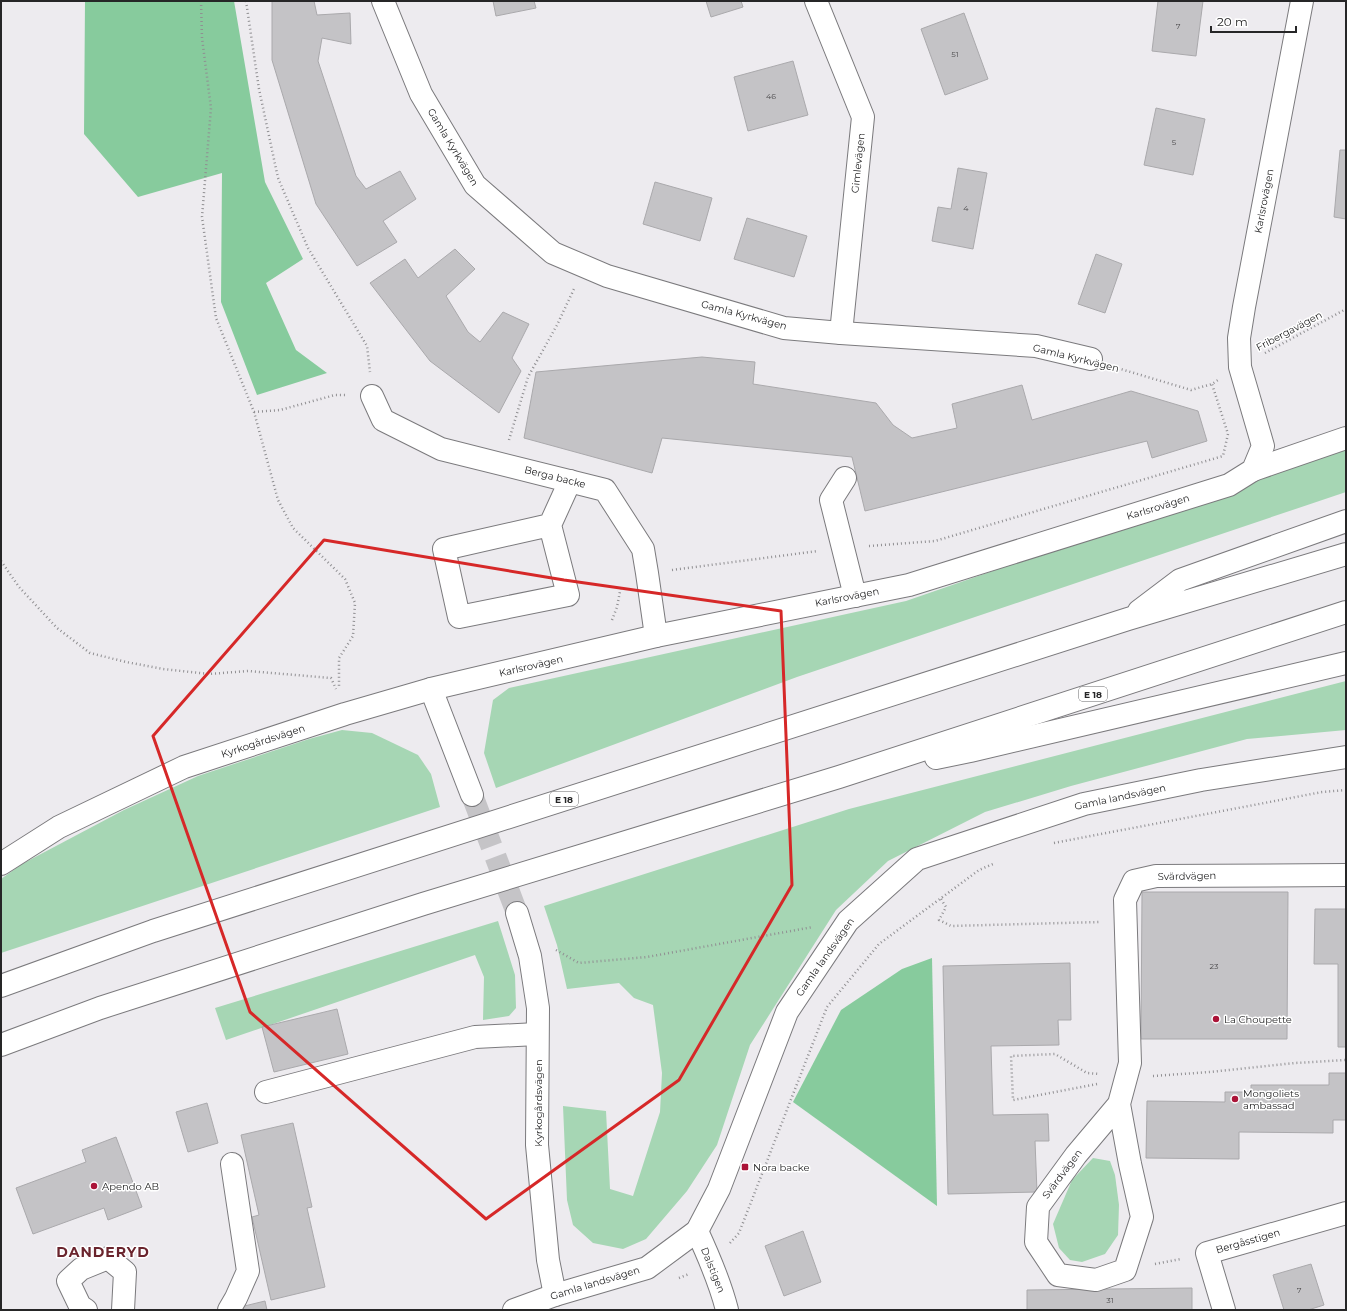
<svg xmlns="http://www.w3.org/2000/svg" width="1347" height="1311" viewBox="0 0 1347 1311" font-family="Montserrat,sans-serif">
<style>
.green{fill:#a6d6b4}
.forest{fill:#87cb9d}
.building{fill:#c4c3c6;stroke:#aaa9ac}
.lines{fill:none;stroke-linecap:round;stroke-linejoin:round}
.minor-tunnel{stroke:#c5c4c7;stroke-width:22;stroke-dasharray:22 11;stroke-linecap:butt}
.minor-casing{stroke:#7b7a7d;stroke-width:24}
.highway-casing{stroke:#7b7a7d;stroke-width:24}
.path{stroke:#908f92;stroke-width:2.5;stroke-dasharray:1 3;stroke-linecap:butt}
.minor{stroke:#fff;stroke-width:22}
.highway{stroke:#fff;stroke-width:22}
.marked{fill:none;stroke:#d62828;stroke-width:3;stroke-linejoin:round}
.poi-dot{fill:#ab1438;stroke:#fff;stroke-width:1.5}
.labels{text-anchor:middle;dominant-baseline:central;stroke-width:3;stroke-linejoin:round;paint-order:stroke}
.number-label{font-size:8px;fill:#4e4d4f}
.shield{fill:#fff;stroke:#676768;stroke-width:1}
.shield-label{font-size:9px;font-weight:bold;fill:#262627}
.street-label{font-size:10px;fill:#262627;stroke:#fff}
.poi-label{font-size:10px;fill:#262627;stroke:#fff;text-anchor:start}
.district-label{font-size:14px;font-weight:bold;letter-spacing:1px;fill:#6a242d;stroke:#fff}
</style>
<rect width="100%" height="100%" fill="#edebef"/>
<!-- green -->
<g class="green">
<polygon points="1346,449 1346,492 797,677 496,788 484,753 493,700 509,688 906,601"/>
<polygon points="1346,681 1346,730 1247,739 1071,786 985,812 888,861 836,910 750,1045 717,1145 687,1191 646,1239 623,1249 593,1243 573,1225 567,1200 563,1106 606,1111 610,1189 633,1196 660,1112 662,1073 653,1005 634,998 619,983 567,989 557,945 544,906 849,809"/>
<polygon points="342,730 372,733 418,755 431,774 440,807 1,953 1,879 22,864 124,810 198,776 309,739"/>
<polygon points="498,921 515,975 516,1008 509,1016 483,1020 484,977 475,955 226,1040 215,1008"/>
<polygon points="1093,1158 1110,1161 1115,1175 1119,1205 1118,1235 1105,1254 1082,1262 1070,1260 1059,1248 1053,1224 1072,1180"/>
</g>
<!-- forest -->
<g class="forest">
<polygon points="85,1 234,1 265,182 303,259 266,283 296,350 327,373 257,395 221,302 222,173 138,197 84,134"/>
<polygon points="932,958 937,1206 793,1102 841,1010 902,969"/>
</g>
<!-- building -->
<g class="building">
<polygon points="272,1 314,1 317,15 350,13 351,44 322,38 318,61 356,176 366,189 400,171 416,199 383,221 397,242 357,266 316,204 272,60"/>
<polygon points="493,1 534,1 536,8 496,16"/>
<polygon points="706,1 741,1 743,7 711,17"/>
<polygon points="1158,1 1203,1 1196,56 1152,51"/>
<polygon points="964,13 988,79 945,95 921,29"/>
<polygon points="793,61 808,115 748,131 734,77"/>
<polygon points="1156,108 1205,119 1193,175 1144,165"/>
<polygon points="1340,150 1346,150 1346,219 1334,217"/>
<polygon points="958,168 987,173 973,249 932,241 938,207 951,209"/>
<polygon points="655,182 712,198 700,241 643,224"/>
<polygon points="747,218 807,236 794,277 734,259"/>
<polygon points="455,249 475,269 446,296 468,332 480,342 503,312 529,324 512,358 521,371 499,413 430,361 370,283 405,259 418,278"/>
<polygon points="1096,254 1122,264 1105,313 1078,304"/>
<polygon points="702,357 755,362 753,384 876,403 893,425 912,438 957,428 952,404 1022,385 1032,420 1131,391 1198,411 1207,441 1152,458 1147,441 865,511 852,457 662,438 652,473 524,438 536,372"/>
<polygon points="1142,892 1288,892 1287,1039 1141,1039"/>
<polygon points="1315,909 1346,909 1346,1047 1338,1047 1338,964 1314,964"/>
<polygon points="1070,963 1071,1020 1058,1020 1059,1045 991,1046 993,1115 1048,1114 1049,1141 1035,1141 1037,1192 948,1194 943,966"/>
<polygon points="337,1009 348,1054 274,1072 262,1027"/>
<polygon points="1329,1073 1346,1073 1346,1120 1333,1120 1333,1133 1239,1132 1239,1159 1146,1158 1147,1101 1225,1102 1225,1092 1251,1092 1251,1085 1329,1085"/>
<polygon points="207,1103 218,1143 188,1152 176,1112"/>
<polygon points="293,1123 312,1207 307,1208 325,1287 271,1300 252,1217 259,1215 241,1135"/>
<polygon points="116,1137 142,1207 108,1220 104,1208 33,1234 16,1188 86,1162 82,1150"/>
<polygon points="803,1231 821,1282 784,1296 765,1246"/>
<polygon points="1311,1264 1324,1305 1308,1310 1284,1310 1273,1275"/>
<polygon points="1192,1288 1192,1310 1027,1310 1027,1290"/>
<polygon points="265,1301 267,1310 232,1310 232,1309"/>
</g>
<g class="lines">
<!-- minor-tunnel -->
<polyline class="minor-tunnel" points="472,795 517,913"/>
<!-- minor casing -->
<g class="minor-casing">
<g id="minor">
<polyline points="383,1 421,94 475,185 553,253 607,276 784,328 841,333 1036,346 1091,359"/>
<polyline points="816,1 863,117 841,333"/>
<polyline points="372,396 383,420 441,449 605,490 643,549 647,573 656,636"/>
<polyline points="1253,470 1346,438"/>
<polyline points="845,478 831,500 855,596"/>
<polyline points="550,525 444,549 459,617 568,595 550,525 570,481"/>
<polyline points="431,689 472,795"/>
<polyline points="1,864 59,827 184,767 345,714 431,689 656,636 909,585 1229,485 1253,470 1263,446 1240,367 1239,338 1244,307 1302,1"/>
<polyline points="517,913 530,956 538,1008 537,1145 548,1260 555,1295"/>
<polyline points="266,1092 475,1037 537,1034"/>
<polyline points="1119,1104 1076,1155 1038,1207 1036,1242 1058,1275 1096,1280 1125,1270 1142,1217 1130,1164 1119,1104 1130,1063 1125,900 1134,881 1156,876 1346,875"/>
<path d="M697,1231C709,1257 720,1282 727,1310"/>
<polyline points="86,1310 80,1306 68,1281 81,1269 108,1258 125,1272 123,1310"/>
<polyline points="229,1310 236,1298 248,1271 232,1164"/>
<polyline points="514,1310 555,1295 647,1268 697,1231 719,1189 787,1012 848,921 917,859 1084,804 1201,780 1346,757"/>
<polyline points="1224,1310 1207,1253 1346,1213"/>
</g>
</g>
<!-- highway casing -->
<g class="highway-casing">
<g id="highway">
<polyline points="1139,611 1180,580 1346,521"/>
<polyline points="936,758 970,751 1346,663"/>
<polyline points="1,986 153,931 1128,619 1346,554"/>
<polyline points="1,1045 100,1008 423,904 839,777 1346,612"/>
</g>
</g>
<!-- path -->
<g class="path">
<polyline points="201,1 202,38 211,108 202,217 216,318 254,412 278,500 293,528 345,579 355,603 353,636 339,658 339,688"/>
<polyline points="246,1 259,89 278,178 308,248 367,346 370,372"/>
<polyline points="1265,353 1346,309"/>
<polyline points="1114,367 1191,390 1212,384 1218,380"/>
<polyline points="254,412 280,410 335,395 347,395"/>
<polyline points="509,440 528,377 557,325 574,289"/>
<polyline points="869,546 935,541 1223,456 1228,434 1212,384"/>
<polyline points="1,561 19,587 57,628 90,653 126,662 163,669 209,674 248,671 331,678 336,689"/>
<polyline points="672,570 818,551"/>
<polyline points="612,620 617,607 621,586"/>
<polyline points="1054,843 1322,792 1346,790"/>
<polyline points="941,899 946,907 939,920 951,926 1100,922"/>
<polyline points="556,950 579,963 647,957 813,927"/>
<polyline points="1153,1076 1210,1072 1295,1063 1346,1060"/>
<polyline points="1097,1084 1013,1100 1011,1056 1055,1054 1087,1073 1100,1074"/>
<polyline points="730,1243 739,1233 827,1007 879,944 979,870 993,864"/>
<polyline points="1155,1264 1181,1259"/>
<polyline points="679,1278 689,1274"/>
</g>
<!-- minor -->
<use href="#minor" class="minor"/>
<!-- highway -->
<use href="#highway" class="highway"/>
</g>
<!-- marked area -->
<path class="marked" d="M324,540L564,580L781,611L792,885L679,1080L486,1219L250,1012L153,736Z"/>
<!-- markers -->
<g class="poi-dot">
<circle cx="1216" cy="1019" r="4"/>
<circle cx="1235" cy="1099" r="4"/>
<rect x="741" y="1163" width="8" height="8" rx="2"/>
<circle cx="94" cy="1186" r="4"/>
</g>
<g class="labels">
<!-- number labels -->
<g class="number-label">
<text x="1178" y="26">7</text>
<text x="955" y="54">51</text>
<text x="771" y="96">46</text>
<text x="1174" y="142">5</text>
<text x="966" y="208">4</text>
<text x="1214" y="966">23</text>
<text x="1299" y="1290">7</text>
<text x="1110" y="1300">31</text>
</g>
<!-- shield labels -->
<g class="shield">
<rect x="1079" y="687" width="28" height="14" rx="3"/>
<rect x="550" y="792" width="28" height="14" rx="3"/>
</g>
<g class="shield-label">
<text x="1093" y="694">E 18</text>
<text x="564" y="799">E 18</text>
</g>
<!-- street labels -->
<g class="street-label">
<text transform="translate(453 147) rotate(59)">Gamla Kyrkvägen</text>
<text transform="translate(858 163) rotate(-84)">Gimlevägen</text>
<text transform="translate(1264 201) rotate(-79)">Karlsrovägen</text>
<text transform="translate(744 315) rotate(15)">Gamla Kyrkvägen</text>
<text transform="translate(1289 331) rotate(-28)">Fribergavägen</text>
<text transform="translate(1076 358) rotate(14)">Gamla Kyrkvägen</text>
<text transform="translate(555 477) rotate(14)">Berga backe</text>
<text transform="translate(1158 507) rotate(-17)">Karlsrovägen</text>
<text transform="translate(847 597) rotate(-11)">Karlsrovägen</text>
<text transform="translate(531 666) rotate(-13)">Karlsrovägen</text>
<text transform="translate(263 741) rotate(-18)">Kyrkogårdsvägen</text>
<text transform="translate(1120 797) rotate(-12)">Gamla landsvägen</text>
<text transform="translate(1187 876) rotate(-1)">Svärdvägen</text>
<text transform="translate(825 957) rotate(-55)">Gamla landsvägen</text>
<text transform="translate(538 1103) rotate(-90)">Kyrkogårdsvägen</text>
<text transform="translate(1062 1174) rotate(-53)">Svärdvägen</text>
<text transform="translate(1248 1241) rotate(-16)">Bergåsstigen</text>
<text transform="translate(713 1270) rotate(68)">Dalstigen</text>
<text transform="translate(595 1283) rotate(-17)">Gamla landsvägen</text>
</g>
<!-- poi labels -->
<g class="poi-label">
<text x="1224" y="1019">La Choupette</text>
<text x="1243" y="1093">Mongoliets<tspan x="1243" dy="12">ambassad</tspan></text>
<text x="753" y="1167">Nora backe</text>
<text x="102" y="1186">Apendo AB</text>
</g>
<!-- district labels -->
<g class="district-label">
<text x="103" y="1252">DANDERYD</text>
</g>
</g>
<!-- border -->
<rect width="1347" height="1311" fill="none" stroke="#262627" stroke-width="4"/>
<!-- scale -->
<path d="M1211 26v6h85v-6" fill="none" stroke="#262627" stroke-width="2"/>
<text x="1217" y="26" font-size="12" fill="#262627" stroke="#ffffff" stroke-width="3" paint-order="stroke">20 m</text>
</svg>
